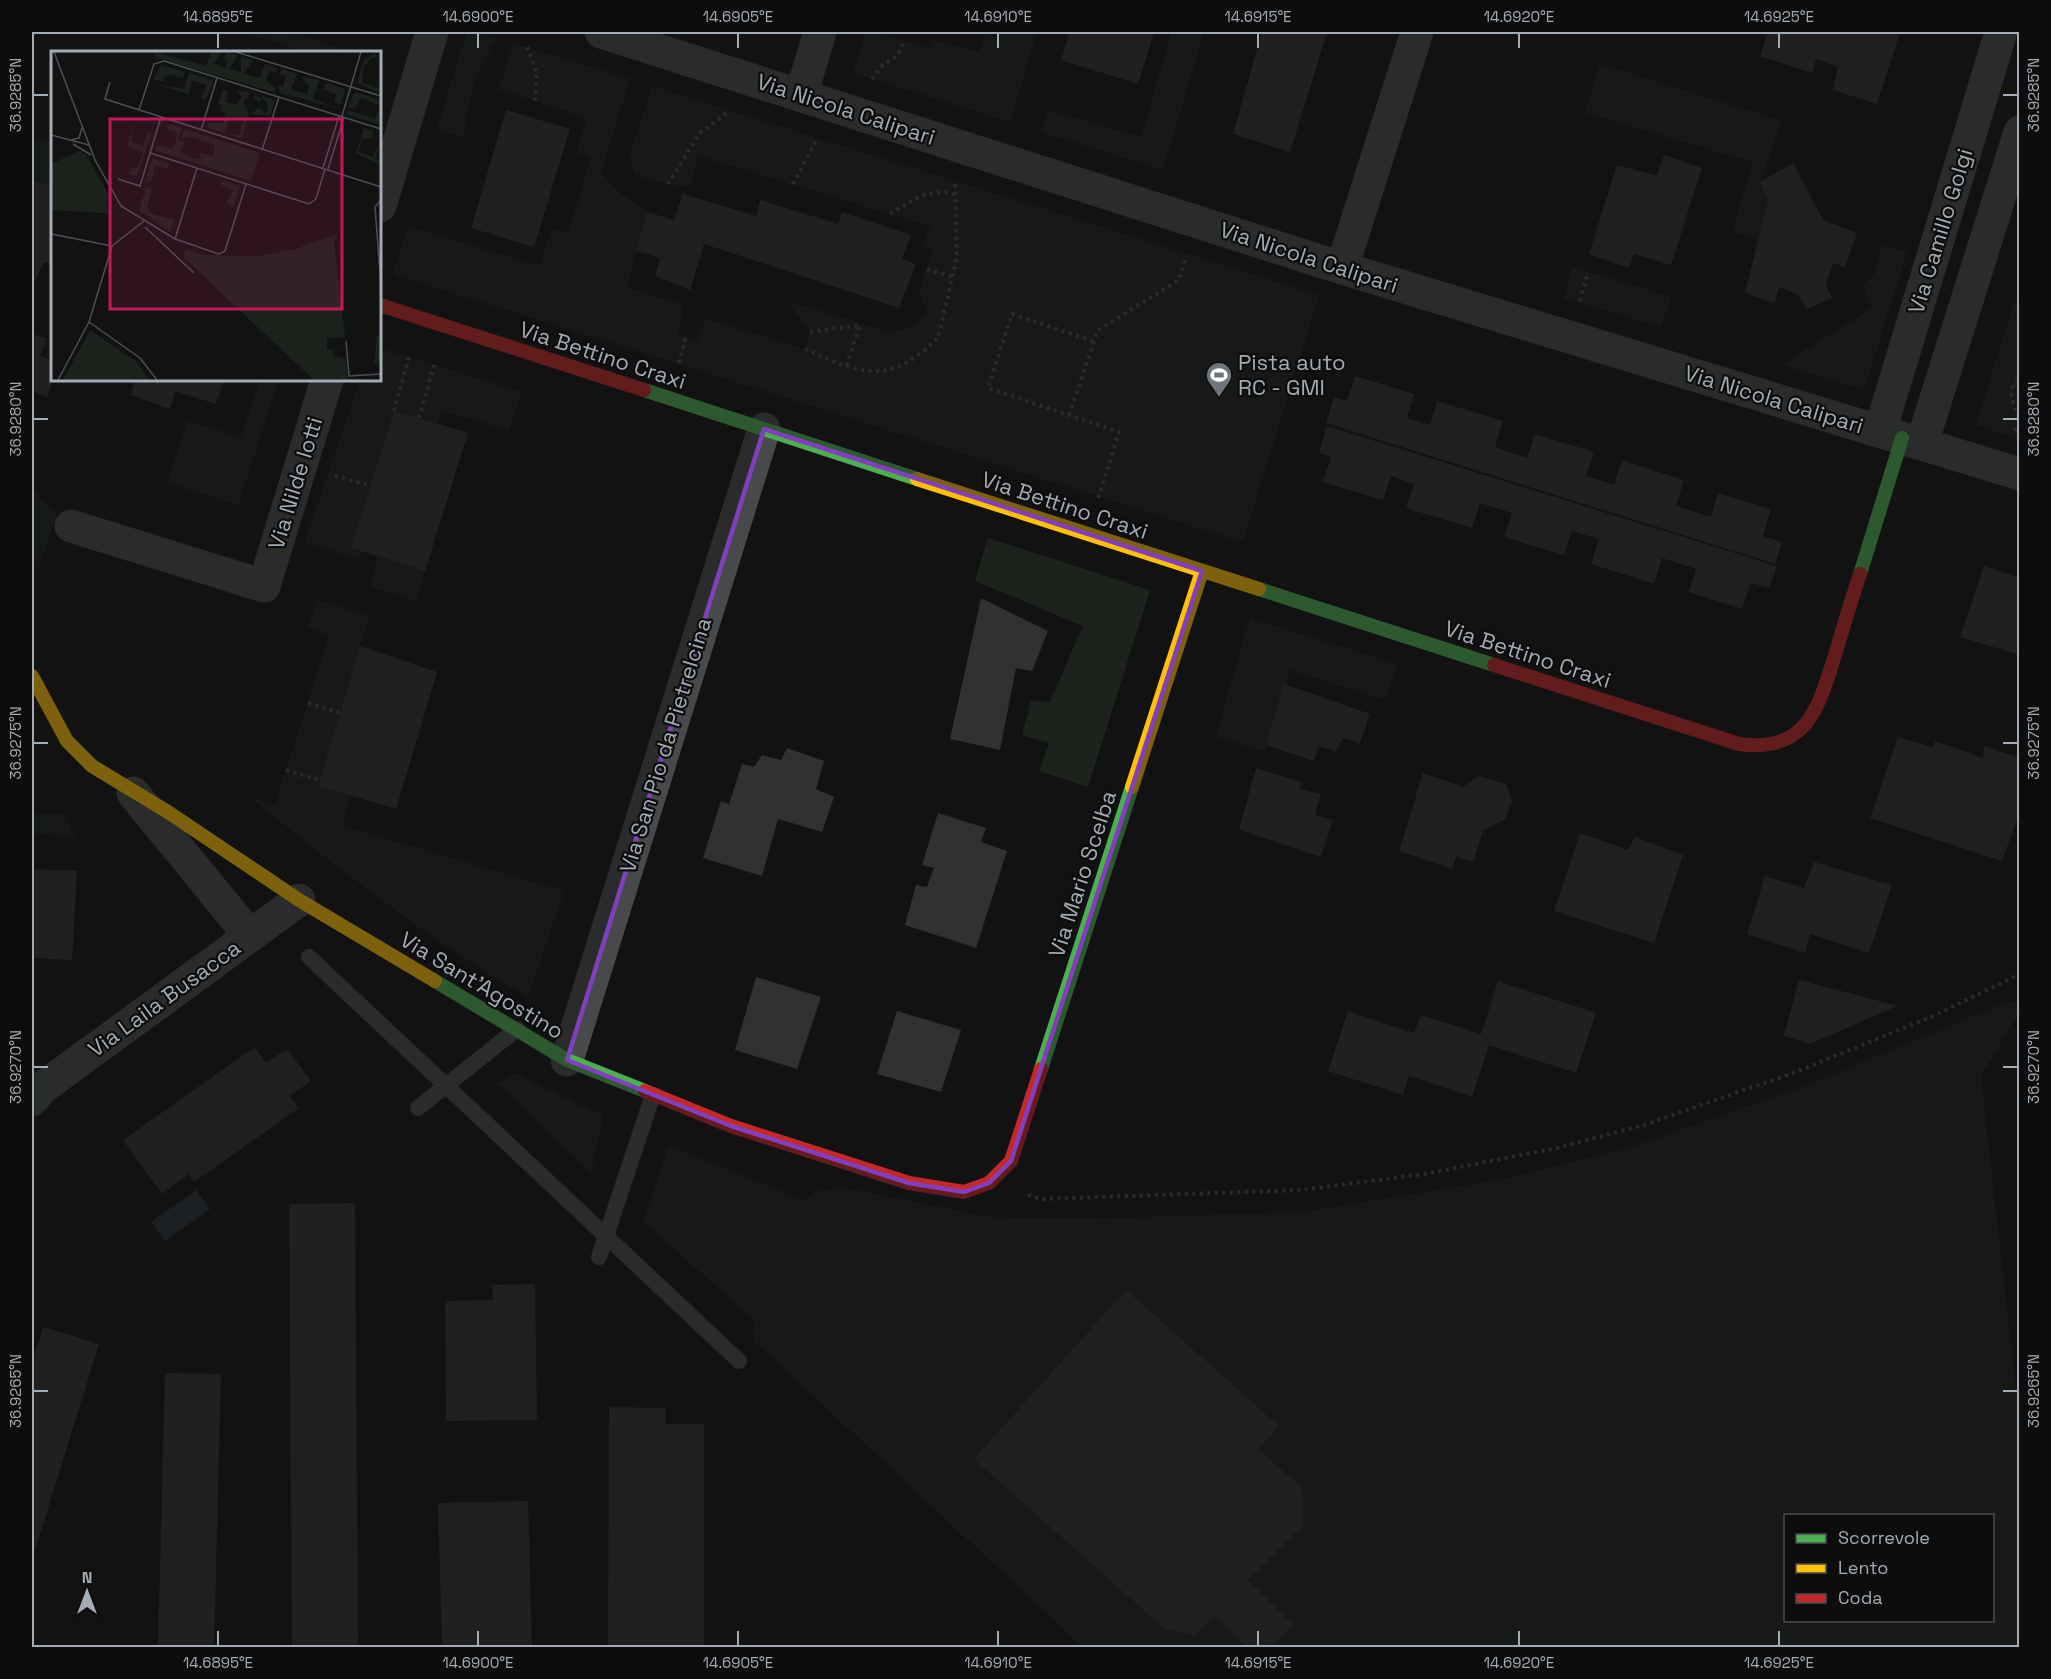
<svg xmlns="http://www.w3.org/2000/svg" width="2051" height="1679" viewBox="0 0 2051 1679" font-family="'Space Grotesk',sans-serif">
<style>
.green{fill:#1c231d;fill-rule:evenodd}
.water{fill:#283136}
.building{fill:#313133}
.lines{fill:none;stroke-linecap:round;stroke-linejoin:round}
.path{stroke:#484a4d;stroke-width:4;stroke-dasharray:3 4.5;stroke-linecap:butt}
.lane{stroke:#47494b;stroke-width:16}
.street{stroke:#47494b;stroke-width:33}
.fast{stroke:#4caf50;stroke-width:14}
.slow{stroke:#ffc107;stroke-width:14}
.jam{stroke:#c62828;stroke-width:14}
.marked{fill:none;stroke:#813fbd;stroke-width:4.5;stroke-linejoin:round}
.ticks{fill:none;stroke:#a3abb4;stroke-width:2}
.labels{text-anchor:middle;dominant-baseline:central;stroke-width:4.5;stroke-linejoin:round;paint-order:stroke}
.street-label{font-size:22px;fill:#a3abb4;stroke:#0d0d0e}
.poi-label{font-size:22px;fill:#a3abb4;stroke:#0d0d0e;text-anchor:start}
.inset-road{fill:none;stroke:#4c4f53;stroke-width:1.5}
.view{fill:#c2185b;fill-opacity:0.15;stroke:#c2185b;stroke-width:3}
.inset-edge{fill:none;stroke:#a3abb4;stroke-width:3}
.neatline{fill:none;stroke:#a3abb4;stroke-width:2}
.ticks-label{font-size:15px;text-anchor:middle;fill:#a3abb4}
</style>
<rect width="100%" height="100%" fill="#121213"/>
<!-- green -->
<g class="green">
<polygon points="242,32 288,32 352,52 308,52"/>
<path d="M467,32L498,38C472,73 471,96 463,137L437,129Z"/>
<polygon points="865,32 875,32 931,49 934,40 979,51 985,34 997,40 1000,32 1037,32 1010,122 853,73"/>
<polygon points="1172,32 1204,32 1163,170 1041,132 1049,110 1141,137"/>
<polygon points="514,43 630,79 601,172 616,190 647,212 627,287 683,305 678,333 697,340 707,319 805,349 810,332 788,301 889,332 915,327 927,310 919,294 933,250 923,246 930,226 699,156 689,187 661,183 635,174 630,156 652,86 1319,295 1243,542 393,274 408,226 539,266 552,229 568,233 591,157 577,152 587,118 499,89"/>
<polygon points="1600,64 1782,121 1760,181 1768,200 1759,240 1732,232 1753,162 1585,113"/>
<polygon points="32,136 52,142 52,187 32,180"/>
<polygon points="1882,244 1907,252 1864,390 1782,365 1872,308 1862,285 1874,276"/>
<polygon points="1572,266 1671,297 1661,327 1564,298"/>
<polygon points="2015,300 2019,302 2019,363 2012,386 2019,389 2019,439 1976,425"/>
<polygon points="380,348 522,392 509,430 442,411 437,424 394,411 351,548 361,552 359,560 305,542 360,380 380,380"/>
<polygon points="260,380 279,380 238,505 167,483 188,421 241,437"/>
<polygon points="32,463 33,485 43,502 57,513 38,571 32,561"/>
<polygon points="988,538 1150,590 1088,787 1039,771 1049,743 1022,735 1031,701 1050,702 1083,626 975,581"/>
<polygon points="378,557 425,571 416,601 371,587"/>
<path d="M318,600L369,616L318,786L351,796L343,826L564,891L528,997C428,939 341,870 251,798L275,805L329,636L308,628Z"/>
<polygon points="1250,618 1397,664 1385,700 1290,670 1265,752 1216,736"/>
<polygon points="32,813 64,815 75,836 32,834"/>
<path d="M2010,1001L2019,1005V1012L1981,1076L2019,1416V1647H1083L753,1340L755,1321L643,1221L669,1145L804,1201L814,1192L841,1187L990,1217L1111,1218L1303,1212L1504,1179L1640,1144L1802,1087ZM1786,1516H1992V1620H1786Z"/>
<polygon points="515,1073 603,1116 591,1173 498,1084"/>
</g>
<!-- water -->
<polygon class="water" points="196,1190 210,1209 165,1241 151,1222"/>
<!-- building -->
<g class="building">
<polygon points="1070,32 1154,32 1138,84 1061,60"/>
<polygon points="1262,32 1327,33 1290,152 1233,134"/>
<polygon points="1768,32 1900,32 1877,104 1833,90 1838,67 1816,59 1812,73 1760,56"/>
<polygon points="506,110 570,129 534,247 471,228"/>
<polygon points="1664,155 1702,168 1671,265 1634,254 1629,268 1589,254 1617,165 1657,176"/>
<polygon points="1793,163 1823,220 1857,233 1845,267 1833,263 1826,285 1832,298 1807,309 1797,294 1779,287 1774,303 1745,293 1768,200 1760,182"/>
<polygon points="32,180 52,187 52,264 44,262 32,287"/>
<polygon points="683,194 756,216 760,200 838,224 842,212 911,235 902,259 916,264 899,308 704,244 690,290 655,276 660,258 636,251 647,212 674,220"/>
<polygon points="32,334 47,338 40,356 52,360 53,380 47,397 32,391"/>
<polygon points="2019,365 2020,365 2020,389 2012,386"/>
<polygon points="1355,376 1414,394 1407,418 1430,425 1437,401 1503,421 1495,447 1527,458 1535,434 1594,452 1586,476 1614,485 1622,460 1684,480 1676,506 1711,517 1718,493 1771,509 1763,536 1782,542 1775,564 1326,423 1334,397 1347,401"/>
<polygon points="135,380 224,380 216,404 175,391 170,409 131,395"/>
<polygon points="394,411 468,433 425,571 351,548"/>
<polygon points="1327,426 1777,566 1769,588 1751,583 1742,609 1689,592 1696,569 1662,558 1654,584 1591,564 1599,539 1572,531 1564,555 1504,537 1512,513 1480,503 1472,528 1406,508 1414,484 1391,476 1383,500 1323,482 1331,457 1319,453"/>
<polygon points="1984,566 2020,578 2020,655 1960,637"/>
<polygon points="981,598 1048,631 1032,671 1016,668 1000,750 950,739"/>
<polygon points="360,646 437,672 396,809 318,786"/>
<polygon points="1284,684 1370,714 1360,743 1343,738 1336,751 1318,746 1314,761 1266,745"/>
<polygon points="1898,737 1934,748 1935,741 1983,758 1984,746 2020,758 2020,811 2002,861 1870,818"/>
<polygon points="787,748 824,761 816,789 834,797 822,832 778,819 762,876 703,858 721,801 729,804 742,764 754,767 762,755 781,760"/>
<polygon points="1256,768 1301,782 1300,789 1321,794 1315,815 1333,820 1321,857 1239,830"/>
<polygon points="1423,773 1463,787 1478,776 1506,784 1512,801 1505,819 1483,831 1473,862 1456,857 1452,869 1399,851"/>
<polygon points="938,813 986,828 981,842 1007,851 976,948 905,925 916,885 927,887 934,868 922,865"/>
<polygon points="1580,833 1628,850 1635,837 1683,855 1654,943 1554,911"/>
<polygon points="1814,862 1892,885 1869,953 1810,934 1805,953 1747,934 1765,876 1804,888"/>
<polygon points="32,869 77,871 72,960 32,958"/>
<polygon points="756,977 821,997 797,1069 735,1050"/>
<polygon points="1799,980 1872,999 1897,1006 1810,1044 1784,1036"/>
<polygon points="1498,981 1596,1013 1576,1073 1489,1045 1472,1097 1409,1076 1403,1095 1328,1071 1348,1011 1414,1033 1421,1015 1481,1034"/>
<polygon points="897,1011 961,1030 941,1092 877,1074"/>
<polygon points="255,1047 266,1063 287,1049 311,1081 290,1096 299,1108 194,1182 189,1174 162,1194 123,1140"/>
<polygon points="355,1203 358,1648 292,1648 289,1204"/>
<polygon points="535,1284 537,1420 446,1421 445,1301 493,1300 492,1285"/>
<polygon points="1126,1290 1279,1426 1258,1449 1302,1488 1303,1525 1248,1580 1293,1625 1271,1648 1247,1648 1215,1616 1195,1635 1166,1630 974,1459"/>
<polygon points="43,1327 99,1344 32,1560 32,1364"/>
<polygon points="165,1373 221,1374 214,1648 158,1648"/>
<polygon points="609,1407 665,1408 665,1424 704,1424 704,1648 608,1648"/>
<polygon points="528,1501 532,1648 442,1648 438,1503"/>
</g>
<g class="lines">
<!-- path -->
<g class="path">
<polyline points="527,47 537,73 535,101"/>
<polyline points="872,79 883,65 898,55 904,41"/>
<polyline points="668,184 700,133 729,111"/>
<polyline points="793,184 817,139"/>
<path d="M890,214C913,200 927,188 955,194"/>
<polyline points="927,269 952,277"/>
<polyline points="1580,301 1588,272"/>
<polyline points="810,332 860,325 846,366"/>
<polyline points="1093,341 1012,314 988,388 1119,432 1098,499"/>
<path d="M805,349C835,362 872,382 904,364C916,358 928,347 938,338L957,257L955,182"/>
<polyline points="679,363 686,336"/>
<polyline points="2012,386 2011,397 2020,423 2013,433"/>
<polyline points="394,411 409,357"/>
<polyline points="1069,415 1098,330 1179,280 1186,257"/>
<polyline points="419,418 434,365"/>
<polyline points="335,476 371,486"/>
<polyline points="308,703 340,713"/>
<polyline points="286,770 319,780"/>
<polyline points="1028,1195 1041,1199 1301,1190 1424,1174 1557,1148 1644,1125 1793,1073 1931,1017 2020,974"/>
</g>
<!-- lane -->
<g class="lane">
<polyline points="309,957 739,1361"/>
<polyline points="418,1108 517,1029"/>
<polyline points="599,1257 653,1095"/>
</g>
<!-- street -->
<g class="street">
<polyline points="601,32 1342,268 2020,474"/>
<polyline points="801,95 820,32"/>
<polyline points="380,206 432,32"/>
<polyline points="1342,268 1417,32"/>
<polyline points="1880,431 2001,32"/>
<polyline points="1922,443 2020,132"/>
<polyline points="71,526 264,586 327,380"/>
<polyline points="133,793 250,936"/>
<polyline points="567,1060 764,429"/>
<polyline points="32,1100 42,1088 299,900"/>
</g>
<!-- fast -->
<g class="fast">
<polyline points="644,390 917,479"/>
<polyline points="1860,574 1902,438"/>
<polyline points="1259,589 1494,665"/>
<polyline points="435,981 567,1060 645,1091"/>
<polyline points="1041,1069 1132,787"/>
</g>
<!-- slow -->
<g class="slow">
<polyline points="917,479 1259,589"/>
<polyline points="32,676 67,741 92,766 168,812 299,900 435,981"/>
<polyline points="1132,787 1202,571"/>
</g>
<!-- jam -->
<g class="jam">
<polyline points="380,305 644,390"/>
<path d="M1494,665L1739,744C1807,753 1818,709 1835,655C1843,628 1851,601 1860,574"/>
<polyline points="645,1091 731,1126 909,1183 964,1192 989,1183 1011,1161 1041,1069"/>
</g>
</g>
<!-- marked area -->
<path d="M0 0H2051V1679H0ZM764,429L1202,571L1011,1161L989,1183L964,1192L909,1183L731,1126L567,1060Z" fill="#121213" fill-opacity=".55" fill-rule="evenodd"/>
<path class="marked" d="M764,429L1202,571L1011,1161L989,1183L964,1192L909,1183L731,1126L567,1060Z"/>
<!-- ticks -->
<path class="ticks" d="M218,33V48M478,33V48M738,33V48M998,33V48M1258,33V48M1519,33V48M1779,33V48M33,95H48M2003,95H2018M33,419H48M2003,419H2018M33,743H48M2003,743H2018M33,1067H48M2003,1067H2018M33,1391H48M2003,1391H2018M218,1631V1646M478,1631V1646M738,1631V1646M998,1631V1646M1258,1631V1646M1519,1631V1646M1779,1631V1646"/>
<!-- icons -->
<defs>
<g id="stadium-pin" transform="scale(1.35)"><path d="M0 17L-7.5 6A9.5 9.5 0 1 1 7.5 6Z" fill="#70757c" stroke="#0d0d0e"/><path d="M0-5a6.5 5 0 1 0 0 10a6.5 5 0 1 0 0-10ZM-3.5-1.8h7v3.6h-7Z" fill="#fff"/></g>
</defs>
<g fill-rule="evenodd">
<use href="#stadium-pin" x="1219" y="375"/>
</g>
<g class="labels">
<!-- street labels -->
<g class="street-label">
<text transform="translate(846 109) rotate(18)">Via Nicola Calipari</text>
<text transform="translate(1940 231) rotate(-73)">Via Camillo Golgi</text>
<text transform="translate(1309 257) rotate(18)">Via Nicola Calipari</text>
<text transform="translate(603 355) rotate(18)">Via Bettino Craxi</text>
<text transform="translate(1774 399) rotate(17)">Via Nicola Calipari</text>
<text transform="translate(295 483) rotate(-73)">Via Nilde Iotti</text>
<text transform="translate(1065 505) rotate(18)">Via Bettino Craxi</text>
<text transform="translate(1528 654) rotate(18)">Via Bettino Craxi</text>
<text transform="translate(665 745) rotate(-73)">Via San Pio da Pietrelcina</text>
<text transform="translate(1082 874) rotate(-72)">Via Mario Scelba</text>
<text transform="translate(482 985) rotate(31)">Via Sant'Agostino</text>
<text transform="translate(164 998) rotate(-36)">Via Laila Busacca</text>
</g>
<!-- poi labels -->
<g class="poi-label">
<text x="1238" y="362">Pista auto<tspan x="1238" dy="25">RC - GMI</tspan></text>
</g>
</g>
<!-- overview -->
<g transform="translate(51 51)">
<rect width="330" height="330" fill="#121213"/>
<path d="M103,1L155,15L160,1H171L162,13L175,17L177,10L173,8L175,1L178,2L187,4L178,18L190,21V6L203,9L193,22L200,25L209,27L214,13L226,17L225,22L218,20L215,30L225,37L223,41L106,7ZM321,3L330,5L320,7L313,15L311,32L328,37L330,33V42L306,32L313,9ZM110,14L134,21L132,27L120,23L114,25L112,31L102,28ZM231,18L246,23L240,39L256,43L258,35L250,26L268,29L262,48L289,58L229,42L227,34L232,35L235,25L229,23ZM138,22L163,30L154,49L150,47L156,34L141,30L138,43L101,32L133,38ZM275,32L294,38L290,53L283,51L285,43L273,39ZM172,38L176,39V51L186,54L191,46L186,40L200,41L192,51L198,62L191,88L177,83L188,84L193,70L182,66L179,65L174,82L156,77L157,72H172L175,62L169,60L171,54L167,53ZM303,41L330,49V70L326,73L296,63L297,59L324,68L329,55L315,48L309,47L304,58L297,56ZM204,43L210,48L211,45L224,49L219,65L200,63L208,56L215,63L217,57L215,50L210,48L209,52L203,48ZM83,73L80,91L92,95L97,80L101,81L86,125L78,123L81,116L87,117L92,101L76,95ZM118,73L131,77L127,88L133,92L130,101L138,107L150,108L149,102L163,105L164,94L139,86L131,88L133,78L209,102L200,130L104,99L106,94L120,98L124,94L126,82L116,78ZM313,77L323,80L320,88H311L307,100L322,106L330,90L324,108L330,110V114L305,102ZM29,100L36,105L57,143L56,160L68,163L0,159V113ZM101,107L118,113L117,117L104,115L100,132L94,130ZM171,129L189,135L182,157L175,151L182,139L170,134ZM95,136L101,138L96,157L99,162L123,169L119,181L88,159ZM288,182L283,190L294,286L276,287V298L282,299V305L295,308L296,328L330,329H263L132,206L135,198L150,204L207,205L245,198ZM39,279L87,312L98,329H12ZM326,285H330V313L323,314Z" fill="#1c231d"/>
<path class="inset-road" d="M3,1L44,109L70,155L124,188L168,203L174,200L195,133M185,1L330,45M59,31L54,48L330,136M88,59L103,13L113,10L330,78M291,65L310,1M150,79L166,27M0,84L38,94M20,89L28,87L31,77M22,93L40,104M211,99L228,46M99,102L258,153L265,148L274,118M272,117L288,65M277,118L293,66M67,128L89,135L110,66M330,149L324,156L330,234M94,176L143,222M0,183L61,195M124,188L146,117M38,271L89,307L106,329M295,290L298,325L330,323M7,329L38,271L61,195L93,170"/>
<path class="view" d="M59,68H291V258H59Z"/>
<rect width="330" height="330" class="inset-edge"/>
</g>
<!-- border -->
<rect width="2051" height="1679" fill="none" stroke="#0d0d0e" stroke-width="66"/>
<!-- legend -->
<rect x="1784" y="1514" width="210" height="108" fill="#0d0d0e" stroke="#494c50" stroke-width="1.5"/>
<rect x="1796" y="1534" width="30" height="9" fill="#4caf50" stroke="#494c50" stroke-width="1.5"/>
<text x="1838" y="1544" font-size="18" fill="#a3abb4">Scorrevole</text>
<rect x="1796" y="1564" width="30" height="9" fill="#ffc107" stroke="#494c50" stroke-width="1.5"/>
<text x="1838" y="1574" font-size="18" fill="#a3abb4">Lento</text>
<rect x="1796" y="1594" width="30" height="9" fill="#c62828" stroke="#494c50" stroke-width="1.5"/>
<text x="1838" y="1604" font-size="18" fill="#a3abb4">Coda</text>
<!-- north arrow -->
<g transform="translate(87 1592)" stroke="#0d0d0e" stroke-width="4.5" paint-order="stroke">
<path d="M0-4.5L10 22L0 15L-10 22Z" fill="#a3abb4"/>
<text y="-9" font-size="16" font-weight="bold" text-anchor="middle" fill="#a3abb4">N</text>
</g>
<rect x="33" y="33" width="1985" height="1613" class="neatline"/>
<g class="ticks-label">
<text x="218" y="22">14.6895°E</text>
<text x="478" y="22">14.6900°E</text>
<text x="738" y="22">14.6905°E</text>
<text x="998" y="22">14.6910°E</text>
<text x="1258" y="22">14.6915°E</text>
<text x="1519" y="22">14.6920°E</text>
<text x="1779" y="22">14.6925°E</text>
<text transform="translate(16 95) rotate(-90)" y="5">36.9285°N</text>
<text transform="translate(2034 95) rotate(-90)" y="5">36.9285°N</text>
<text transform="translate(16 419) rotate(-90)" y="5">36.9280°N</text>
<text transform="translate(2034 419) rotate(-90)" y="5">36.9280°N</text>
<text transform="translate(16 743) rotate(-90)" y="5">36.9275°N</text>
<text transform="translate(2034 743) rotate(-90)" y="5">36.9275°N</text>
<text transform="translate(16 1067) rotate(-90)" y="5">36.9270°N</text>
<text transform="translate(2034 1067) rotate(-90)" y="5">36.9270°N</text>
<text transform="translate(16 1391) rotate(-90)" y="5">36.9265°N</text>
<text transform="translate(2034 1391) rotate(-90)" y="5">36.9265°N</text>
<text x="218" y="1668">14.6895°E</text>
<text x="478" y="1668">14.6900°E</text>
<text x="738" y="1668">14.6905°E</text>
<text x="998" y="1668">14.6910°E</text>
<text x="1258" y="1668">14.6915°E</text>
<text x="1519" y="1668">14.6920°E</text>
<text x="1779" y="1668">14.6925°E</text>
</g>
</svg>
